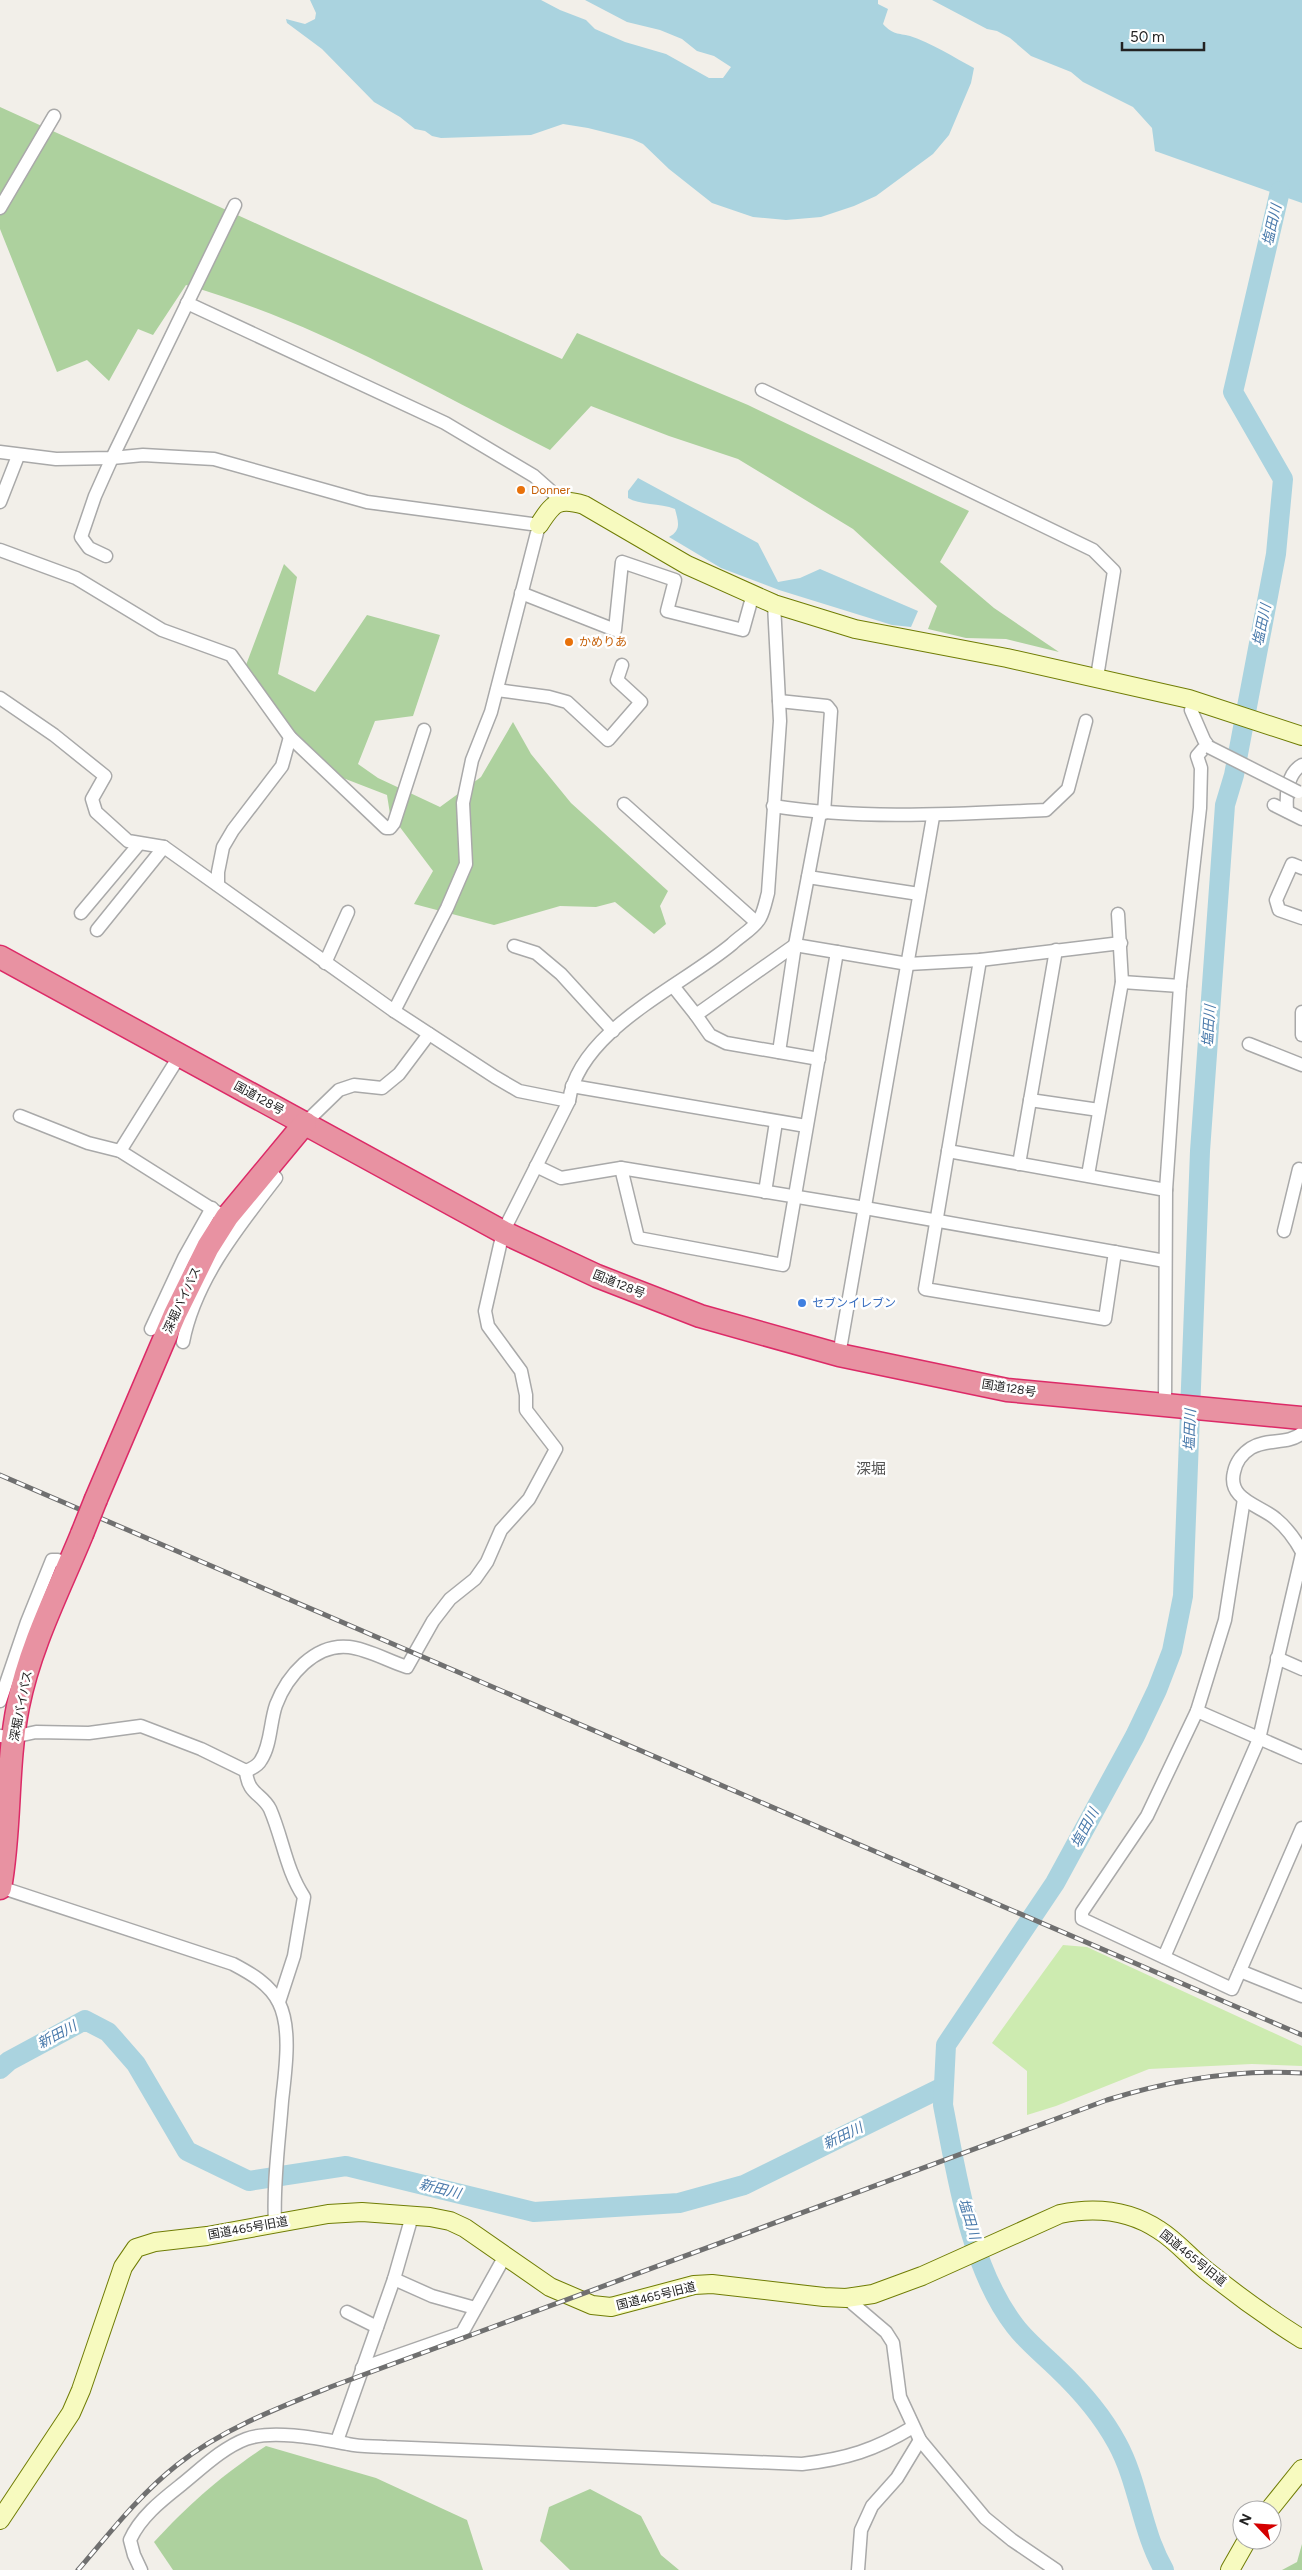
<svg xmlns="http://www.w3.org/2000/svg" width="1302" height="2570" viewBox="0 0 1302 2570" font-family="Figtree,'Noto Sans JP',sans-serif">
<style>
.grass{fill:#cdebb0}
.forest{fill:#add19e}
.water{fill:#aad3df}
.pier{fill:#f2efe9}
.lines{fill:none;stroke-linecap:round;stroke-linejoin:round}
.river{stroke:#aad3df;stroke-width:20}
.street-casing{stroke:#a9a9a9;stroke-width:15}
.secondary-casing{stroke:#707d05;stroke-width:20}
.highway-casing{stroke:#dc2a67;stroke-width:25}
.street{stroke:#fff;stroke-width:12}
.secondary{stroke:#f7fabf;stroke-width:18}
.highway{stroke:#e892a2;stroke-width:22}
.rail-casing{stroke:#707070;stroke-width:5}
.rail{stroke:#fff;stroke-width:3;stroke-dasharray:9;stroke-linecap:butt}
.street-bridge-casing{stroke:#a9a9a9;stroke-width:15;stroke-linecap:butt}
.highway-bridge-casing{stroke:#dc2a67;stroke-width:25;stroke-linecap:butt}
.street-bridge{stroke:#fff;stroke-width:12}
.highway-bridge{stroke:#e892a2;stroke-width:22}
.food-dot{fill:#e8710a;stroke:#fff;stroke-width:2}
.shop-dot{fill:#3f7fe0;stroke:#fff;stroke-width:2}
.labels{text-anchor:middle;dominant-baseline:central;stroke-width:5;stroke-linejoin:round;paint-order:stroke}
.food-label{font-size:12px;fill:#c56008;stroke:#fff;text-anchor:start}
.street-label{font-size:12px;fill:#222;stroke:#fff}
.shop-label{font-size:12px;fill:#366cbe;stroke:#fff;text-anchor:start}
.water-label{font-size:14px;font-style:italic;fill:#4a7aab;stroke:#fff}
.quarter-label{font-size:15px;fill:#555;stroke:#fff}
</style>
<rect width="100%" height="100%" fill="#f2efe9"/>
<!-- grass -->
<polygon class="grass" points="1063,1945 1087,1947 1302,2046 1302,2066 1252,2064 1149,2069 1056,2106 1027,2115 1027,2071 992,2043"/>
<!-- forest -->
<g class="forest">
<path d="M0,107L290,239L562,359L577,333L748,405L969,511L940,562L994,608L1059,652L1006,639L966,638L928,629L937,606L853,529L738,459L669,436L591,406L550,450C431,390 315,322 186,285L153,335L138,329L109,381L87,360L57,372L0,229Z"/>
<polygon points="284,564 297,577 278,674 315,692 367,615 440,635 413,716 375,721 358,764 378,778 440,807 481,777 513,722 531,754 571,803 668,891 660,906 666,924 654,934 615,902 596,907 560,906 494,925 414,904 433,871 390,814 387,795 343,778 283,722 246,665"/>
<path d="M266,2446L376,2478L467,2520L483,2570H173L154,2542C191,2502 221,2476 266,2446Z"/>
<polygon points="590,2489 641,2516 661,2555 679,2570 570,2570 540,2541 549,2507"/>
<polygon points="1302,2544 1302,2570 1282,2570 1297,2562"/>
</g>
<!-- water -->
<g class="water">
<path d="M310,0H878V4L888,9L883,24C893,35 898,33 910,36C930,42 955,58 974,68L971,83L949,135L933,154L876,196L854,206L821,217L786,220L753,217L712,203L669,169L643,144L632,139L588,128L563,124L531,135L441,138L432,136L425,131L415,129L400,117L374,102L322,49L287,23L286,19L305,24L315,19L316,13Z"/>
<polygon points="932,0 1302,0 1302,203 1155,151 1152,128 1133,107 1083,82 1071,72 1031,56 1010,38 997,31 987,29"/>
<path d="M638,478L758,543L778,582L800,578L820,569L918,611L911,627L892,625L779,590L721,568L669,537C682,530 678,521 675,509C660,503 639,505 628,498V491Z"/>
</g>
<!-- pier -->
<polygon class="pier" points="541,0 585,0 627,22 660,30 682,39 697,51 714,56 731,67 723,78 709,78 666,54 625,42 595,29 586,20 560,10"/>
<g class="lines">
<!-- river -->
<g class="river">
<polyline points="0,2069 9,2061 85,2020 108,2032 136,2064 187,2151 249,2181 346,2166 534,2212 679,2203 744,2185 943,2087"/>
<path d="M1164,2570C1141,2530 1139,2483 1117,2443C1103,2417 1079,2389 1058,2369C1044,2355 1027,2342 1015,2326C970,2268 957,2176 943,2105L946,2045L1055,1883L1135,1736L1157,1690L1172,1651L1183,1596L1200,1151L1225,805L1234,775L1276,554L1283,479L1233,392L1280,191"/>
</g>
<!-- street casing -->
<g class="street-casing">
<g id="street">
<polyline points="0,208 54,116"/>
<polyline points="187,303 445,423 534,476 561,500"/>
<polyline points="762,390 1093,550 1114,571 1097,677"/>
<polyline points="0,452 56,459 112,458 143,455 214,459 367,502 539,525 491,712 472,760 463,803 466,864 447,908 394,1011"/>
<polyline points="0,502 18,456"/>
<polyline points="0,550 76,578 162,630 231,655 290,737 386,828 390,828 394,823 424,730"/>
<polyline points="106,556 89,548 81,537 95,496 112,458 235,205"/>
<polyline points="521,593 615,630 622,562 675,580 667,611 743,630 753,594"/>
<polyline points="497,690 549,697 567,702 608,740 641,702 617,680 622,665"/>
<polyline points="0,698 54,735 105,776 92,799 96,812 128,841 164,847 394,1011 495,1077 519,1091 569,1101"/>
<polyline points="779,701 827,706 831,711 824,813"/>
<polyline points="624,804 756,922"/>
<polyline points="1274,805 1302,819"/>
<path d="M773,806C864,820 954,814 1046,810L1068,789L1086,721"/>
<path d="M1287,811C1286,796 1286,774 1302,765"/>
<polyline points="1302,868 1292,864 1276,900 1279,910 1302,918"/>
<polyline points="808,877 919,894"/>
<polyline points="218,885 218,872 223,847 233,830 282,766 290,737"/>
<polyline points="81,913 139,844"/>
<polyline points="97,930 164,847"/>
<polyline points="514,946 536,953 561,974 613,1031"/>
<polyline points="980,960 925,1289 1105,1319 1115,1252"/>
<polyline points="325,963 348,912"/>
<polyline points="1122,982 1180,986"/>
<polyline points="673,986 696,1015 795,945 908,964 980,960 1121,943"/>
<polyline points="1302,1012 1302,1035"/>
<polyline points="696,1015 710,1035 726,1043 819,1059"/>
<polyline points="1249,1044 1302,1065"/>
<polyline points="779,1052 795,945 820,813"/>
<polyline points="572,1086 806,1126"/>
<polyline points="1030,1100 1099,1110"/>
<polyline points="20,1116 88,1143 120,1151 239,1226"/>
<polyline points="305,1123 339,1090 354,1085 382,1088 399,1074 429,1034"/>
<polyline points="120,1151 180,1055"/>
<polyline points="948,1151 1166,1190"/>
<polyline points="1019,1164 1056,950"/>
<polyline points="536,1166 561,1178 621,1168 865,1208 1165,1261"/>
<polyline points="621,1168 638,1238 783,1265 837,952"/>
<polyline points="1088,1175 1122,982 1118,914"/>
<polyline points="765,1192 776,1122"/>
<polyline points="1284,1231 1299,1169 1302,1170"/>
<polyline points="151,1329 184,1258 212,1208"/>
<path d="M183,1342C195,1280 238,1227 276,1178L267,1168"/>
<polyline points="839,1355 933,817"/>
<polyline points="1165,1406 1166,1190 1180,986 1200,808 1201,768 1197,756 1203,749 1209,747 1204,740 1191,710"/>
<path d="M1302,1433C1288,1445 1267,1438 1251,1448C1243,1453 1236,1462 1234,1472C1227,1500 1260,1505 1276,1519C1287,1528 1295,1539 1302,1552"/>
<polyline points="1244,1499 1225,1620 1197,1711 1147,1816 1082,1912 1082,1919 1232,1989 1302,1828"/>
<polyline points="1277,1658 1302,1669"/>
<polyline points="0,1701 27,1622 52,1560 58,1560"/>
<polyline points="1197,1711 1302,1757"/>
<path d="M0,1736L13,1737L36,1732L89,1733L141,1726L201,1749L246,1771C251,1769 258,1766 261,1760C271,1745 270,1722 276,1705C287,1676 315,1643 349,1647C368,1649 388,1661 407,1667L433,1621L450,1599L475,1579L487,1562L501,1530L529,1499L556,1449L526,1410V1395L521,1371L488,1326L485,1311L503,1232L569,1101C579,1030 682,986 732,944C740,936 755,928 760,918C764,911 766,900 768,893L780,721L774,604"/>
<path d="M246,1771C248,1795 262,1793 270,1809C283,1839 286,1870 304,1897L294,1956L279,2002"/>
<path d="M0,1887L233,1964C250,1973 270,1984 279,2003C292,2029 285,2073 282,2101C279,2142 273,2183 275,2223"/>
<polyline points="1164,1957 1259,1739 1302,1554"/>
<polyline points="1240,1971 1302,1996"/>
<polyline points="394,2279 432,2296 475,2308"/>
<polyline points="846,2298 886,2332 893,2343 900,2397 920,2440 985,2518 1012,2540 1056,2570"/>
<polyline points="347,2312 377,2327"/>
<polyline points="362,2368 462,2333 505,2256"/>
<polyline points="337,2441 394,2279 412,2216"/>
<path d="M141,2570L134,2555L130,2540C140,2517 162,2500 181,2485C201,2469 222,2448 246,2439C273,2429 321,2439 348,2444C360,2447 373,2446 386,2447L802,2464C846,2459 875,2450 913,2427"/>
<polyline points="858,2570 861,2530 872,2506 897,2478 920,2440"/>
</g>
</g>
<!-- secondary casing -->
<g class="secondary-casing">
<g id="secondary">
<path d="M539,525C553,503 558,497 584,505L687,565L774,604L855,629L1007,658L1189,699L1302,736"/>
<polyline points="1269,2510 1302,2469"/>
<path d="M0,2520L71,2413L81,2390L123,2267L136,2248L155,2242L207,2236L328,2214L362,2212L430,2217L450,2221L465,2228L550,2287L592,2305L611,2307L694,2285L712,2284L824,2297L846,2298L873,2294L922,2276L1060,2214C1094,2207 1129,2210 1159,2230C1177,2241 1191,2259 1208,2272C1238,2296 1270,2319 1302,2339"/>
<polyline points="1230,2570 1247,2540"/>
</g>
</g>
<!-- highway casing -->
<g class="highway-casing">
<g id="highway">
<polyline points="0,957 503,1232 597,1276 700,1316 839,1355 1007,1390 1302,1418"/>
<polyline points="96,1499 175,1314 208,1247 227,1217 305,1123"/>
<path d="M0,1888C11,1828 6,1766 18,1706C30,1646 59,1590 82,1534"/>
</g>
</g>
<!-- street -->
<use href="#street" class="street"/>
<!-- secondary -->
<use href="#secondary" class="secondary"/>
<!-- highway -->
<use href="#highway" class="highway"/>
<!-- rail casing -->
<g class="rail-casing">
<g id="rail">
<polyline points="0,1475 1302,2035"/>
<path d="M78,2570C109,2534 139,2495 177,2465C222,2429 280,2407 333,2386L1107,2100C1171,2080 1235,2069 1302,2073"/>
</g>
</g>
<!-- rail -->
<use href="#rail" class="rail"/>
<!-- street-bridge casing -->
<g class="street-bridge-casing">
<polyline id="street-bridge" points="1209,747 1298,792"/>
</g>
<!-- highway-bridge casing -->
<g class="highway-bridge-casing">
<polyline id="highway-bridge" points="82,1534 96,1499"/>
</g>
<!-- street-bridge -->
<use href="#street-bridge" class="street-bridge"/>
<!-- highway-bridge -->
<use href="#highway-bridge" class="highway-bridge"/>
</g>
<!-- markers -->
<g class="food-dot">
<circle cx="521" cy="490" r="5"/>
<circle cx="569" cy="642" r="5"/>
</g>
<circle class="shop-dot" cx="802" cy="1303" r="5"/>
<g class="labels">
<!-- food labels -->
<g class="food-label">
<text x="531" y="490">Donner</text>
<text x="579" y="642">かめりあ</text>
</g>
<!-- street labels -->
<g class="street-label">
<text transform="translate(259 1098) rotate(29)">国道128号</text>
<text transform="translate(619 1284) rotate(22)">国道128号</text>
<text transform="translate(182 1300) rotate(-65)">深堀バイパス</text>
<text transform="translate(1009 1388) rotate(9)">国道128号</text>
<text transform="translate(21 1706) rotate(-79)">深堀バイパス</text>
<text transform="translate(248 2228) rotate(-10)">国道465号旧道</text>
<text transform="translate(1193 2258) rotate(39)">国道465号旧道</text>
<text transform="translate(656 2296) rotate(-14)">国道465号旧道</text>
</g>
<!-- shop labels -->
<g class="shop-label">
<text x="812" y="1303">セブンイレブン</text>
</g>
<!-- water labels -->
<g class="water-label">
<text transform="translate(1272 225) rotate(-77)">塩田川</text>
<text transform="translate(1262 625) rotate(-78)">塩田川</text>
<text transform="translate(1209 1026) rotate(-86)">塩田川</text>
<text transform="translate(1190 1430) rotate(-88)">塩田川</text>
<text transform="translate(1085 1828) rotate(-62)">塩田川</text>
<text transform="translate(57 2035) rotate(-28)">新田川</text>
<text transform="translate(843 2136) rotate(-26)">新田川</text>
<text transform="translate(440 2189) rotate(14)">新田川</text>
<text transform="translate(969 2219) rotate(73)">塩田川</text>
</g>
<!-- quarter labels -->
<g class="quarter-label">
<text x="871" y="1469">深堀</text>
</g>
</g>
<!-- north arrow -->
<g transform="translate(1257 2525) rotate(295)"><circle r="24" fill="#ffffff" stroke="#a7a7a7"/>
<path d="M0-4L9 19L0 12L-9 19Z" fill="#d40000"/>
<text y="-8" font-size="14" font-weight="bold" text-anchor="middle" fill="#222222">N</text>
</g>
<!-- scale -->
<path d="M1122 42v8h82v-8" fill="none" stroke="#222222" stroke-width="2.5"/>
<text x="1130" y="42" font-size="15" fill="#222222" stroke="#ffffff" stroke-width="4" paint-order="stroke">50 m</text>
</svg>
